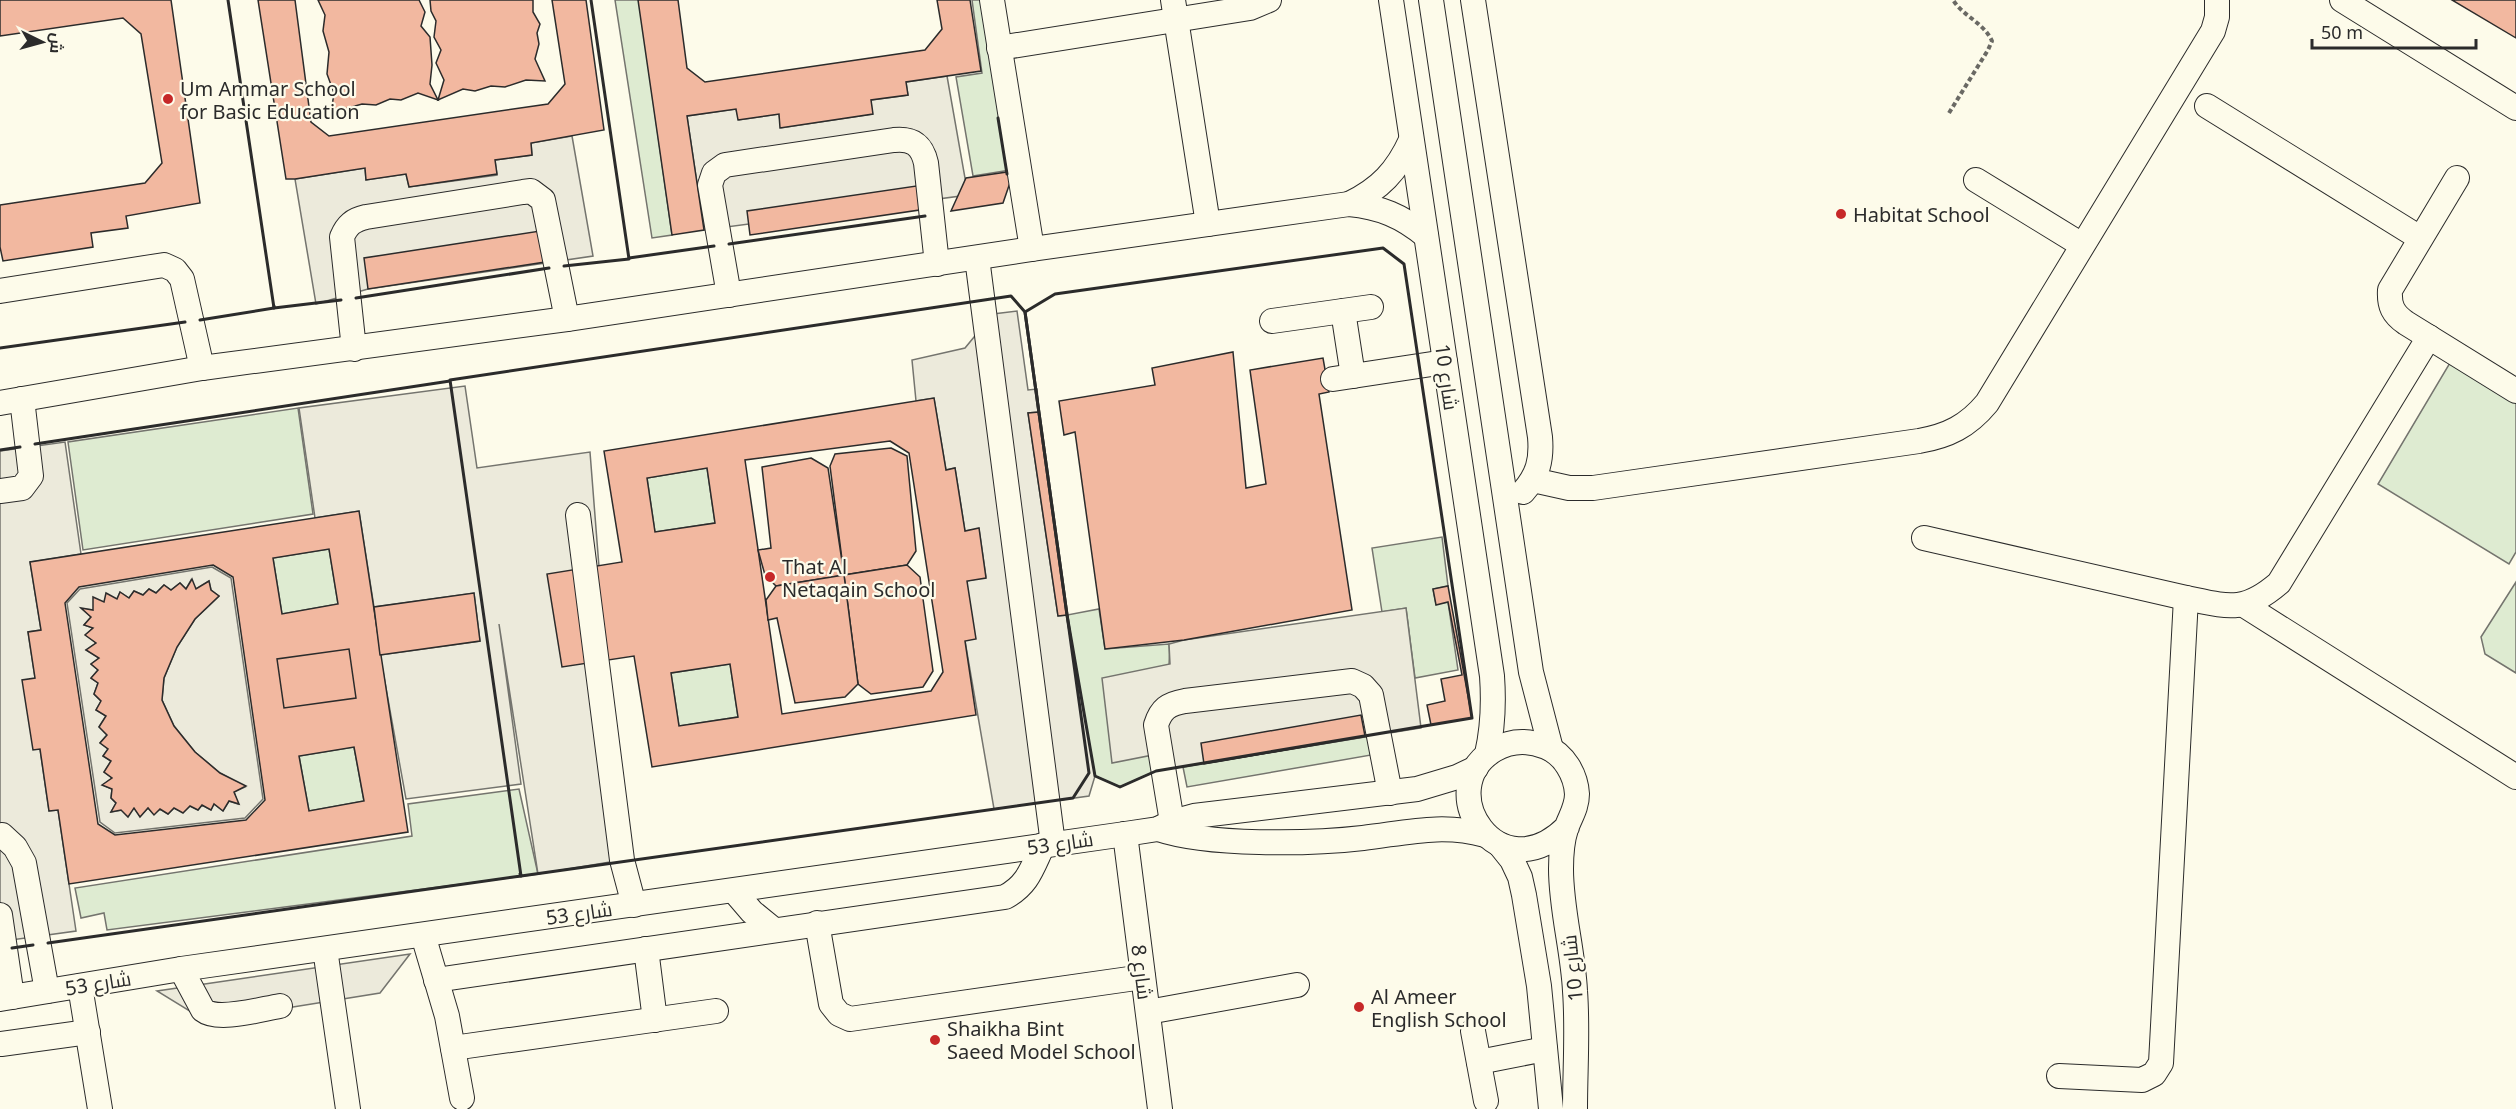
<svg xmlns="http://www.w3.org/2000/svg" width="2516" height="1109" viewBox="0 0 2516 1109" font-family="'Noto Sans',Cairo,sans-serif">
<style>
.green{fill:#deebd1;stroke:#74746e;stroke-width:1.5}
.parking{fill:#eceadb;stroke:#74746e;stroke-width:1.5;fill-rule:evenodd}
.building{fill:#f2b8a0;stroke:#2b2b2b;stroke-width:1.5;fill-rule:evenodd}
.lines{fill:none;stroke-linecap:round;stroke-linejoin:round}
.minor-casing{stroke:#2b2b2b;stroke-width:26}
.path{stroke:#6a6964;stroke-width:4;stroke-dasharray:4.5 3;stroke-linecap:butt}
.minor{stroke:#fdfbea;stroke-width:24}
.wall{stroke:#2b2b2b;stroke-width:3}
.poi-dot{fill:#c62828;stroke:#fdfbea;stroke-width:2}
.labels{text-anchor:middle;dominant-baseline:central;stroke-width:4.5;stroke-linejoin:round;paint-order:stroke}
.poi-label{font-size:20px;fill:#2b2b2b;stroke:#fdfbea;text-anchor:start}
.street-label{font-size:20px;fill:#2b2b2b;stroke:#fdfbea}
</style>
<rect width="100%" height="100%" fill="#fdfbea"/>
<!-- green -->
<g class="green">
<polygon points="615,0 639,0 672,235 652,238"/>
<polygon points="972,0 997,0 1022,168 973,176 956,77 982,73"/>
<polygon points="2457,351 2516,387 2516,552 2509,564 2378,484"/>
<polygon points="298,408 313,514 83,550 68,442"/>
<polygon points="707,468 715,523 655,532 647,478"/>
<polygon points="1442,537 1448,586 1433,589 1436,604 1448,602 1458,670 1415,678 1406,608 1382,612 1372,548"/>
<polygon points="329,549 338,604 282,614 273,558"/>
<polygon points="2516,582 2516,673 2485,654 2481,637"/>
<path d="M1099,609L1105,649L1169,644C1173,687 1150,728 1156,771L1120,787L1095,776L1067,615Z"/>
<polygon points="730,664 738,717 679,726 671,673"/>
<polygon points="1374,735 1377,754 1187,787 1183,767"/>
<polygon points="354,747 364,801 309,811 299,756"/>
<polygon points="519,789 538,874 107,930 104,913 81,918 75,888 412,836 408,804"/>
</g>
<!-- parking -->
<g class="parking">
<polygon points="947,76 968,195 704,230 687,116 736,109 739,120 779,114 781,128 872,114 871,100 908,95 906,82"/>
<polygon points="572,136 593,256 368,289 316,304 295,179 365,168 366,180 406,174 409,187 497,175 495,160 532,155 531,143"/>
<polygon points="1017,311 1028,390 1037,389 1039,412 1028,413 1058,616 1067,615 1095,776 1089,796 994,809 965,641 967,581 986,577 979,529 965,531 955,468 946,470 934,398 916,401 912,360 965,348 993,314"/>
<polygon points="465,386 477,468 590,452 622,860 538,874 499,624 521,784 406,799 380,655 480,641 474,593 374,607 359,511 315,518 299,408"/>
<polygon points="65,442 81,554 30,562 41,630 28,632 35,678 40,749 49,811 58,810 76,931 4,941 0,913 0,451"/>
<path d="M212,567L231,578L263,799L245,818L115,833L100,822L67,603L80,589ZM191,580L196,589L209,581L211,590L219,596L195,619L177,647L164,678L162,700L174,726L195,752L220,773L245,787L234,792L238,804L229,801L223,811L214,804L211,810L202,805L198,810L190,806L183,812L174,808L168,814L160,809L154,814L148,808L140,816L134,808L111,812L116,803L111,798L112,789L103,785L112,778L104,772L111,761L103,756L108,749L100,743L107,735L99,727L106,716L96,710L101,701L94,694L98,683L91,678L98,670L91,664L99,658L86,650L96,643L86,635L93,628L84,625L91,617L82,609L93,610L104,602L117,599L120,592L129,598L134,591L143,595L149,589L156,593L164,585L171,590L180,583L186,589Z"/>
<polygon points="1406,608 1421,728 1156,771 1153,755 1112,763 1102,678 1170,664 1169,644 1184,640"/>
<polygon points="410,954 380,993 206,1021 157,991"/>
</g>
<!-- building -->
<g class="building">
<polygon points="0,0 171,0 200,203 126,216 128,228 91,233 93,247 3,261 0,247 0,205 145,183 162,163 141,34 123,18 0,36"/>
<polygon points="258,0 295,0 311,122 329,136 548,104 565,84 552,0 586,0 604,130 531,143 532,155 495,160 497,174 409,187 406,174 366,180 365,168 295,179 286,179"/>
<polygon points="318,0 419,0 425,12 421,26 430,37 432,65 430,84 438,100 418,93 401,100 390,99 376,105 362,104 331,113 334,93 327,74 329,52 323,31 325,15"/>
<polygon points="430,0 533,0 533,12 540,24 537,33 539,44 535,59 545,81 526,80 505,87 491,86 475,91 463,89 438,100 444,80 436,63 441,50 434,37 436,21 431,11"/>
<polygon points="638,0 678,0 687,68 705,82 925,50 942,29 937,0 970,0 981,71 906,82 908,95 871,100 873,114 780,128 779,114 738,120 736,109 687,116 704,230 672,235"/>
<polygon points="2452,0 2516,0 2516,38"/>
<polygon points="1014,171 1003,203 951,211 966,178"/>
<polygon points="923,185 926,209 750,235 747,211"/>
<polygon points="540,231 545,262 368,289 364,258"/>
<polygon points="1233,352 1246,488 1266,484 1250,370 1323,358 1329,392 1319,394 1352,610 1184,640 1105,649 1075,432 1064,435 1059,401 1155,385 1152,368"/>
<path d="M934,398L946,470L955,468L965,531L979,528L986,578L967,581L976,639L965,641L976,715L652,767L634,656L562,667L547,574L622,562L604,451ZM890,441L909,453L943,672L931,691L782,714L745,460ZM707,468L715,523L655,532L647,478ZM730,664L738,717L679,726L671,673Z"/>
<polygon points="1039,412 1067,615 1058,616 1028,413"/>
<polygon points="891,448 907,456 916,551 907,565 844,575 830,466 835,454"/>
<polygon points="811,458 828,468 844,575 776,586 765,575 758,550 771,548 762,467"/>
<path d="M359,511L408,832L69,884L58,810L49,811L40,749L33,750L22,680L35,678L28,632L41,630L30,562ZM329,549L338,604L282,614L273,558ZM213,565L233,577L265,800L246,820L115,835L98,824L65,603L79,587ZM354,747L364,801L309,811L299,756Z"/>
<polygon points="907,565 920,577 933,671 923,687 871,694 858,684 844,575"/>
<polygon points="844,575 858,684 845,697 795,703 777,618 768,620 766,600 776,586"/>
<polygon points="192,579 196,589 209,581 211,590 219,596 195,619 177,647 164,678 162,700 174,726 195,752 220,773 246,786 234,792 239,804 229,801 223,811 214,804 211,810 202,805 198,810 190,806 183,813 174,808 168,814 160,809 154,815 148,808 140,817 134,808 128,817 121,810 111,812 116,803 111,798 112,789 102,785 112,778 104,772 111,761 103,756 108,749 100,743 107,735 99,727 106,716 96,710 101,701 94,694 98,683 91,678 98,670 91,664 99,658 86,650 96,643 85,635 93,628 84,625 91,617 81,608 93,610 93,597 104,602 106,593 117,599 120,592 129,598 134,591 143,595 149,589 156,593 164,585 171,590 180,583 186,589"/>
<polygon points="1448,586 1472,718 1431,725 1427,705 1445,701 1441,679 1462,675 1448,602 1436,605 1433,589"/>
<polygon points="474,593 480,641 380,655 374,607"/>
<polygon points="349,649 356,698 284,708 277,659"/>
<polygon points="1361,715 1365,736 1204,764 1201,743"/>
</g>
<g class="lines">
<!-- minor casing -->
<g class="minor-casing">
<g id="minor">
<polyline points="992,0 1032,249"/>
<polyline points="1173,0 1208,224"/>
<path d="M1391,0L1492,676C1494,704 1493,728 1487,754"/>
<polyline points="1431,0 1531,672 1551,749"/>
<path d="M1473,0L1540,437C1542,460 1538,475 1523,492"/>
<polyline points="2342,0 2516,108"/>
<polyline points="999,48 1250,8 1269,0"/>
<polyline points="2207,106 2420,238"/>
<path d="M2457,178L2390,290C2389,306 2393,314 2406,323L2516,391"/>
<polyline points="1976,180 2082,245"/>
<path d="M1349,204C1380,189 1397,171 1411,140"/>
<polyline points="977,258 1053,844"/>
<polyline points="0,291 164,265 175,270 182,279 202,368"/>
<path d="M729,295L710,185L714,173L725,165L894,140C912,138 922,145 926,163L937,264"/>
<polyline points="1343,311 1353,376"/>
<polyline points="1272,321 1371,307"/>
<path d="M354,349L342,237C347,225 353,220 366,217L523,192L531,191L543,200L567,319"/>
<polyline points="1333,379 1445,362"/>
<path d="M0,403L202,368L567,319L1032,249L1349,204C1380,207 1402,216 1426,236"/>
<path d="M1533,480L1569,488H1593L1919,441C1948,436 1968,426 1987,403L2213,31L2217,17V0"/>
<polyline points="0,491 22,488 31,476 22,399"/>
<polyline points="578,515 622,860 634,905"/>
<path d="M1924,538L2186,598C2229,607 2244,613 2279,583L2429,337"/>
<polyline points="2244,605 2516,777"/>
<path d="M1172,822L1156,725C1161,709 1168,704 1185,701L1352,681L1363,686L1371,695L1390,793"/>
<path d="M1567,827C1499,895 1430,789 1494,750C1511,740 1529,740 1546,747C1564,754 1576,775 1577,794C1577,808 1570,817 1566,829C1562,841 1561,856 1561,869C1561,910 1573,950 1575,991C1578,1030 1575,1070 1575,1109"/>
<path d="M1158,829C1208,846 1310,844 1363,838C1406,833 1442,823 1485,835"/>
<polyline points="1125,834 1160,1109"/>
<polyline points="2,835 15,847 24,863 47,991"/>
<polyline points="1500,845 1512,860 1520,877 1524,895 1539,986 1551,1109"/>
<polyline points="734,891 752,912 773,929"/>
<polyline points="0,915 12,997"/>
<polyline points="817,923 831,1004 839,1014 850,1019 1143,977"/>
<polyline points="423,935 447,1016 462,1098"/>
<polyline points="325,949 348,1109"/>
<polyline points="646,949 655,1020"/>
<path d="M181,969L203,1010C218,1022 261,1009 280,1006"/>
<path d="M436,980L1005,897C1028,885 1032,868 1043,845"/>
<polyline points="80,986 100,1109"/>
<polyline points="0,999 181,969 1125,834 1158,829 1172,822 1194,816 1417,789 1457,777 1476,768"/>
<polyline points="1148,1012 1297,985"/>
<polyline points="1473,1031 1486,1101"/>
<polyline points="1,1044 88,1032"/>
<polyline points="453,1048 716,1011"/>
<polyline points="1479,1062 1545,1049"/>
<polyline points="2059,1076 2142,1080 2154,1074 2161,1063 2186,598"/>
</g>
</g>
<!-- path -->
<path class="path" d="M1949,113L1988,50L1992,41C1984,23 1963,16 1953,0"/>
<!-- minor -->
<use href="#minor" class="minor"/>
<!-- wall -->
<g class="wall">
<polyline points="228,0 274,308 341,300"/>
<polyline points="998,118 1007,174"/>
<polyline points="729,244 925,216"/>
<polygon points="1383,248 1404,264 1472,718 1156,771 1120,787 1095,776 1067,615 1025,312 1055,294"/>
<polyline points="629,258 714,246"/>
<polyline points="564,266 629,259 591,0"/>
<polygon points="1011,296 1025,312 1089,773 1073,798 521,876 450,380"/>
<polyline points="356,298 549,268"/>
<polyline points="200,320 274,308 274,306"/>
<polyline points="0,348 185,322"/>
<polyline points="35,444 450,381"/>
<polyline points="0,450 20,447"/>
<polyline points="48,943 521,876 520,874"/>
<polyline points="12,948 33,945"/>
</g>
</g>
<!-- markers -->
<g class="poi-dot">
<circle cx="168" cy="99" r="6"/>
<circle cx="1841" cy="214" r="6"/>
<circle cx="770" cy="577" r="6"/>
<circle cx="1359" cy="1007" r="6"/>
<circle cx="935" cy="1040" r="6"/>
</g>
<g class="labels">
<!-- poi labels -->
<g class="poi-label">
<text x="180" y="88">Um Ammar School<tspan x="180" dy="23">for Basic Education</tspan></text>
<text x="1853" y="214">Habitat School</text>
<text x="782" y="566">That Al<tspan x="782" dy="23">Netaqain School</tspan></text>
<text x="1371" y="996">Al Ameer<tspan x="1371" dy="23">English School</tspan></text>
<text x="947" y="1028">Shaikha Bint<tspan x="947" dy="23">Saeed Model School</tspan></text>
</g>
<!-- street labels -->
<g class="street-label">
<text transform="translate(1447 377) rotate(82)">شارع 10</text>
<text transform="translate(1060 843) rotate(-8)">شارع 53</text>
<text transform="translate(579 913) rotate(-8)">شارع 53</text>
<text transform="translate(1572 968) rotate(-96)">شارع 10</text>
<text transform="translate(1142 972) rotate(83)">شارع 8</text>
<text transform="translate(98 983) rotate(-9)">شارع 53</text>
</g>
</g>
<!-- north arrow -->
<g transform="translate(42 42) rotate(95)" stroke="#fdfbea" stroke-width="4.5" paint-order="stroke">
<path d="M0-4.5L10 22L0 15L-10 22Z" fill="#2b2b2b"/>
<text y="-9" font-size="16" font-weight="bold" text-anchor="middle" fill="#2b2b2b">ش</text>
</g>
<!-- scale -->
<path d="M2312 39v9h164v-9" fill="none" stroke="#2b2b2b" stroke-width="3"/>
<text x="2321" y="39" font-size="18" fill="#2b2b2b" stroke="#fdfbea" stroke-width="4.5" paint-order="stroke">50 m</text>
</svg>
